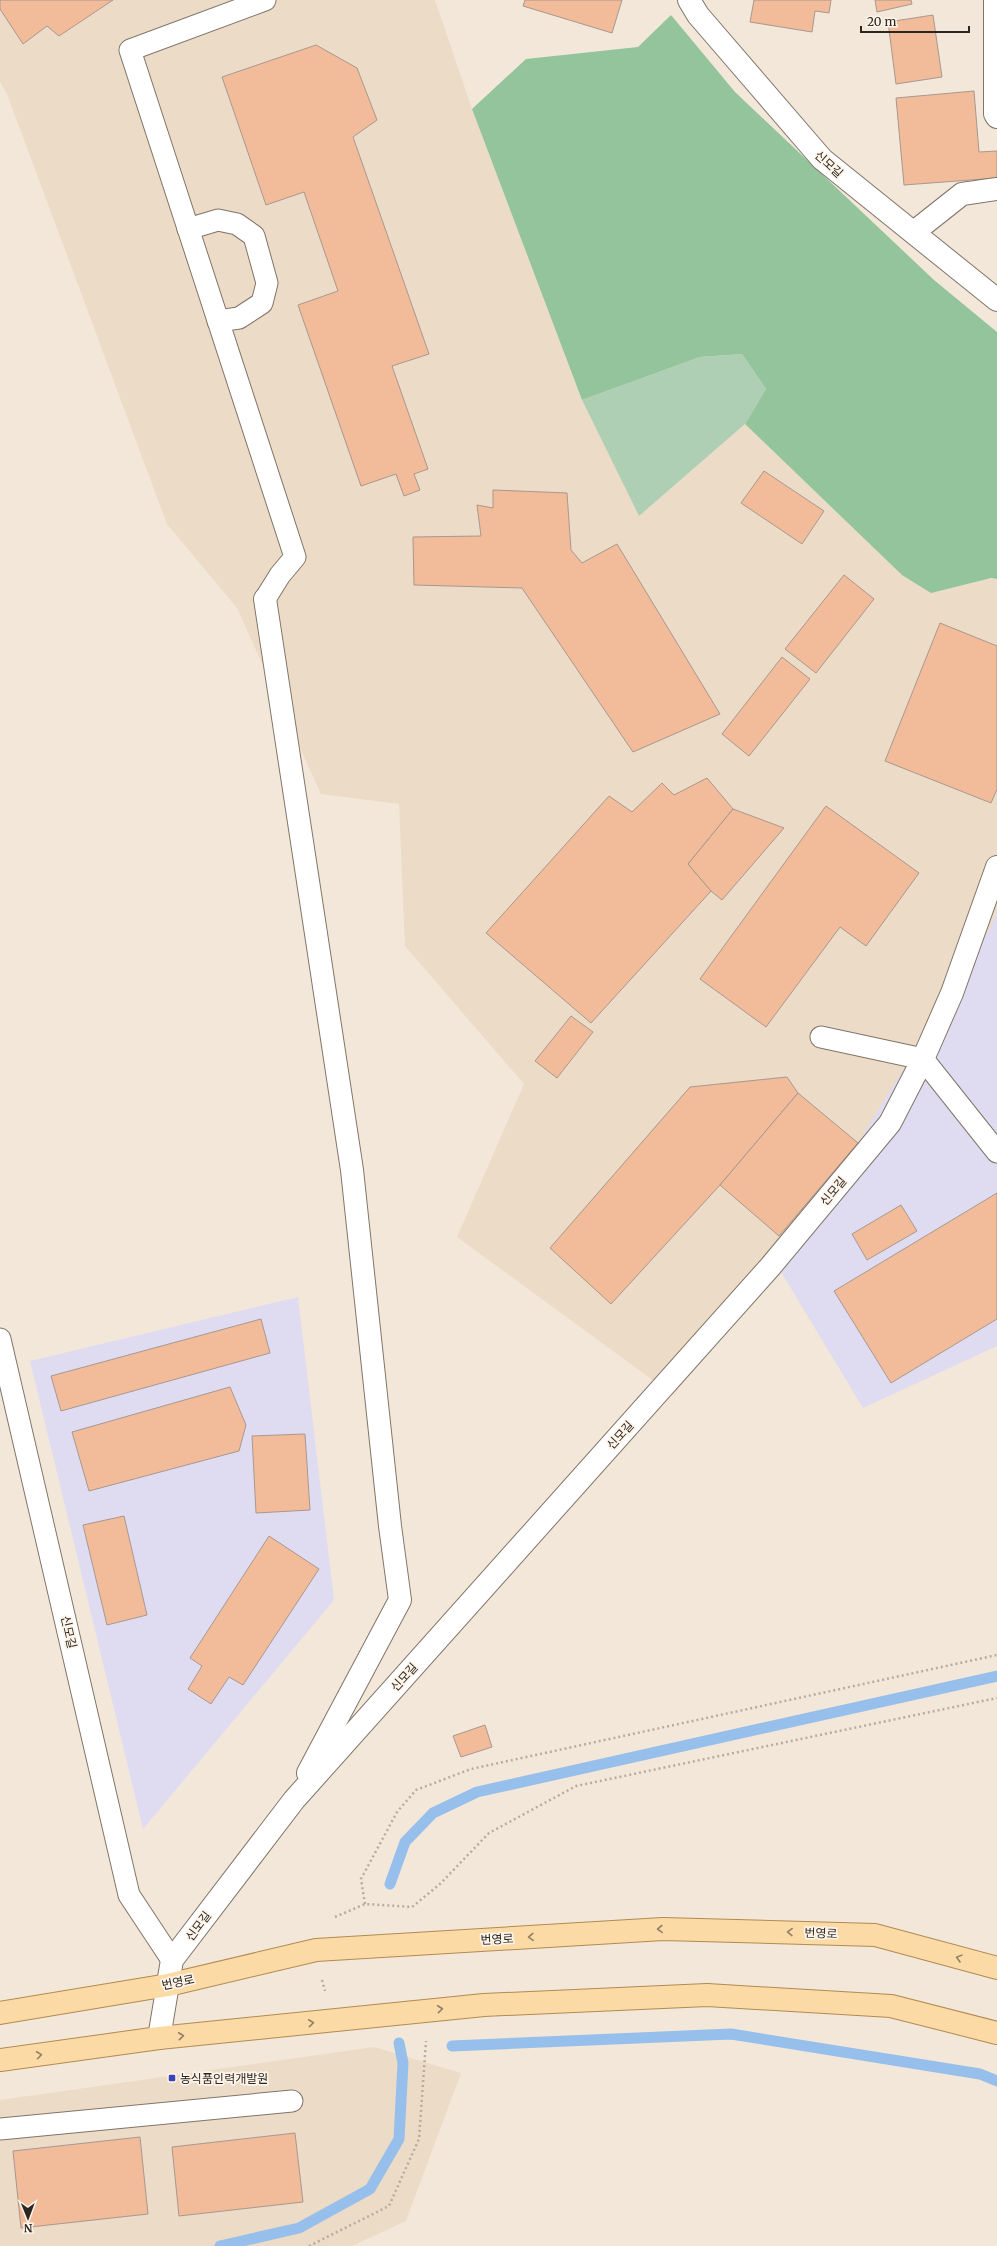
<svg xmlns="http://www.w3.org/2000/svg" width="997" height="2246" viewBox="0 0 997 2246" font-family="Merriweather,'Noto Sans KR',serif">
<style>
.built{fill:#ecdbc7}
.industrial{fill:#dfdcf2}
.green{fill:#aecfb3}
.forest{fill:#93c49b}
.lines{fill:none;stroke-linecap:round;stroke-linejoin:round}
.stream{stroke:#97bfec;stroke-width:11}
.building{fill:#f2bb9a;stroke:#a8988f}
.lane-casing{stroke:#807569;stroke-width:23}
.street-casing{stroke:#807569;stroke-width:24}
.primary-casing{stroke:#b18b51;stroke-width:24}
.path{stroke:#b6aca1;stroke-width:2.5;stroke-dasharray:2 3;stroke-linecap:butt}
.lane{stroke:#fff;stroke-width:21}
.street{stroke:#fff;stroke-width:22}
.primary{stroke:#fbdaa6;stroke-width:22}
.oneway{stroke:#928064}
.poi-dot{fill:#3844b7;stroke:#fef4e9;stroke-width:1.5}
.labels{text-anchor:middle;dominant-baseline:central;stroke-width:3.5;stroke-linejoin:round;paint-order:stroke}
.street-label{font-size:12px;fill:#2a2621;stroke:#fef4e9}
.poi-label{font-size:12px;fill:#2a2621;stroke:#fef4e9;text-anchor:start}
</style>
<rect width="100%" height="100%" fill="#f3e7d9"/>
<!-- built -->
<g class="built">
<polygon points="0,0 435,0 472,109 582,400 639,516 745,424 902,575 997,579 997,911 992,925 874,1161 673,1395 457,1237 524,1084 405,946 399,804 321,794 237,608 167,524 7,94 0,82"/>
<polygon points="374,2047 461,2073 406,2221 352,2246 0,2246 0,2100"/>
</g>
<!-- industrial -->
<g class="industrial">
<polygon points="997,911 997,1346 863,1408 780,1270 992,925"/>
<polygon points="298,1297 334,1600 143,1829 30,1361"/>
</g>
<!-- green -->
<polygon class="green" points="742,354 766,389 745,424 639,516 582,400 700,357"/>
<!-- forest -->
<polygon class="forest" points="671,15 735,92 934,280 997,332 997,579 991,578 931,593 902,575 745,424 766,389 742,354 700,357 582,400 472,109 526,59 638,47"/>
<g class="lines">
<!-- stream -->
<g class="stream">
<polyline points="390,1884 405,1842 433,1813 477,1792 997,1676"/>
<polyline points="452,2046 731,2034 980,2074 997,2081"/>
<polyline points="220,2246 299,2228 370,2189 399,2139 403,2063 399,2043"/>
</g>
</g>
<!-- building -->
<g class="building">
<polygon points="0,0 113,0 59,36 47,26 23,44 0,9"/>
<polygon points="525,0 622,0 612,33 523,6"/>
<polygon points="754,0 831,0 829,13 815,11 812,32 750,22"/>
<polygon points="875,0 911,0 912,4 877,12"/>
<polygon points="933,15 942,77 896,84 888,22"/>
<polygon points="316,45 357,68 377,120 353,137 429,354 392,366 428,469 414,474 420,490 404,496 396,474 361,486 298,305 338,291 304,192 266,205 222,77"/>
<polygon points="974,91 979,152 997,151 997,178 904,185 896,98"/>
<polygon points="764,471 824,511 802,544 741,503"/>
<polygon points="493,490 567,493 571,550 582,563 617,544 720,714 633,752 522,588 414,585 413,537 481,536 477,505 493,508"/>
<polygon points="844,575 874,599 816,673 785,649"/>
<polygon points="940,623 997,646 997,789 991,803 885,761"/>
<polygon points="782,657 810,679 749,756 722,734"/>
<polygon points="707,778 733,809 688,864 711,891 591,1023 486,933 609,796 632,812 662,783 674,795"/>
<polygon points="826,806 919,873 866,946 840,927 766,1027 700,979"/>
<polygon points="733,809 784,828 722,900 711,891 688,864"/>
<polygon points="571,1016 593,1032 557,1078 535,1061"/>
<polygon points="787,1077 798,1093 720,1185 611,1304 550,1248 690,1087"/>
<polygon points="798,1093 858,1143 779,1236 720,1185"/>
<polygon points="997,1193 997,1319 891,1383 834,1291"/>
<polygon points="901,1205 917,1231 867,1260 852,1234"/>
<polygon points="261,1319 270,1353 61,1411 51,1376"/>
<polygon points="230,1387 246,1425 239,1451 89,1491 72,1432"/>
<polygon points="305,1434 310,1510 256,1513 252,1436"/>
<polygon points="124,1516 147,1615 107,1625 83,1525"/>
<polygon points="269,1536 319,1569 243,1685 229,1677 211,1704 188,1689 202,1666 190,1658"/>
<polygon points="485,1725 492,1747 461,1757 453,1736"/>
<polygon points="295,2133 303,2202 179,2216 172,2147"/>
<polygon points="140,2137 148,2214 21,2228 13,2151"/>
</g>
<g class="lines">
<!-- lane casing -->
<g class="lane-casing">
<g id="lane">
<polyline points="188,229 218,220 237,224 254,236 267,283 262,303 239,318 218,321"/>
<polyline points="265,599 280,575 295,557 130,50 265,0"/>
<polyline points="821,1037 923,1059 997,1152"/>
<polyline points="0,1339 129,1895 172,1960"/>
<polyline points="0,2129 292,2101"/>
</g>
</g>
<!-- street casing -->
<g class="street-casing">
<g id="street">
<polyline points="689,0 698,15 822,159 997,300"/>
<polyline points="995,0 995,114 997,117"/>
<polyline points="914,232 962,194 997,189"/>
<polyline points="265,599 352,1170 390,1526 400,1600 308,1773"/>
<polyline points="159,2038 172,1960 294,1800 770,1267 890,1123 923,1059 952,993 997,867"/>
</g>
</g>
<!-- primary casing -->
<g class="primary-casing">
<g id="primary">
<polyline points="0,2013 168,1985 316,1950 663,1929 875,1935 997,1968"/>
<polyline points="0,2060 159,2038 484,2005 707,1995 891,2006 997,2033"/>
</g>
</g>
<!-- path -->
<g class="path">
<polyline points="365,1904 361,1879 397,1812 416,1790 471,1769 997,1655"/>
<polyline points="335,1917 365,1904 412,1907 440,1884 489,1833 576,1786 997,1698"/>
<polyline points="322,1980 325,1991"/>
<polyline points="309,2246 389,2206 419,2139 426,2041"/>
</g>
<!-- lane -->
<use href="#lane" class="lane"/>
<!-- street -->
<use href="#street" class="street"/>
<!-- primary -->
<use href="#primary" class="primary"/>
</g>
<!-- one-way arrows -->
<defs><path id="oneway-chevron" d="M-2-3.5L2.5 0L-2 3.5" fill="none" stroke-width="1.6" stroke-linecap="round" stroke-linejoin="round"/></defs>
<g class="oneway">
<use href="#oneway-chevron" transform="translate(660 1929) rotate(178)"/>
<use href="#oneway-chevron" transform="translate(790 1932) rotate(-178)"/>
<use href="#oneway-chevron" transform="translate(531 1937) rotate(177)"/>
<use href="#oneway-chevron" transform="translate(959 1958) rotate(-165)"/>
<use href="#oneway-chevron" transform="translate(440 2009) rotate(-6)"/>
<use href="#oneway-chevron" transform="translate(311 2023) rotate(-6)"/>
<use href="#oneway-chevron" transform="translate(181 2036) rotate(-6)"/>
<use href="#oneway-chevron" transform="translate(39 2055) rotate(-8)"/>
</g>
<!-- markers -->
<rect class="poi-dot" x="168" y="2074" width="8" height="8" rx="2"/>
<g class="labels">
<!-- street labels -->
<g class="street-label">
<text transform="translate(829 164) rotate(42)">신모길</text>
<text transform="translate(833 1191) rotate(-50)">신모길</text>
<text transform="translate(620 1435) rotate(-48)">신모길</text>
<text transform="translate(69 1632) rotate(77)">신모길</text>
<text transform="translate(404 1677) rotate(-48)">신모길</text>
<text transform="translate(198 1926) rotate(-53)">신모길</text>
<text transform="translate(821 1933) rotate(2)">번영로</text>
<text transform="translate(497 1939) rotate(-3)">번영로</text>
<text transform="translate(178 1982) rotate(-12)">번영로</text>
</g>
<!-- poi labels -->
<g class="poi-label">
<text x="180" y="2078">농식품인력개발원</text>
</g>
</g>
<!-- north arrow -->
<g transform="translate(28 2218) rotate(179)" stroke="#fef4e9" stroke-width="3" paint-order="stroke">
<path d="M0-3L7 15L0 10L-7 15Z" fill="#2a2621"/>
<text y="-6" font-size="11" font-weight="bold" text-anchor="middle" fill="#2a2621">N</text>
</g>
<!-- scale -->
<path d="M861 26v6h108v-6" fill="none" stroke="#2a2621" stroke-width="2"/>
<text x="867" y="26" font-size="12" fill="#2a2621" stroke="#fef4e9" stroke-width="3" paint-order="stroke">20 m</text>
</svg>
